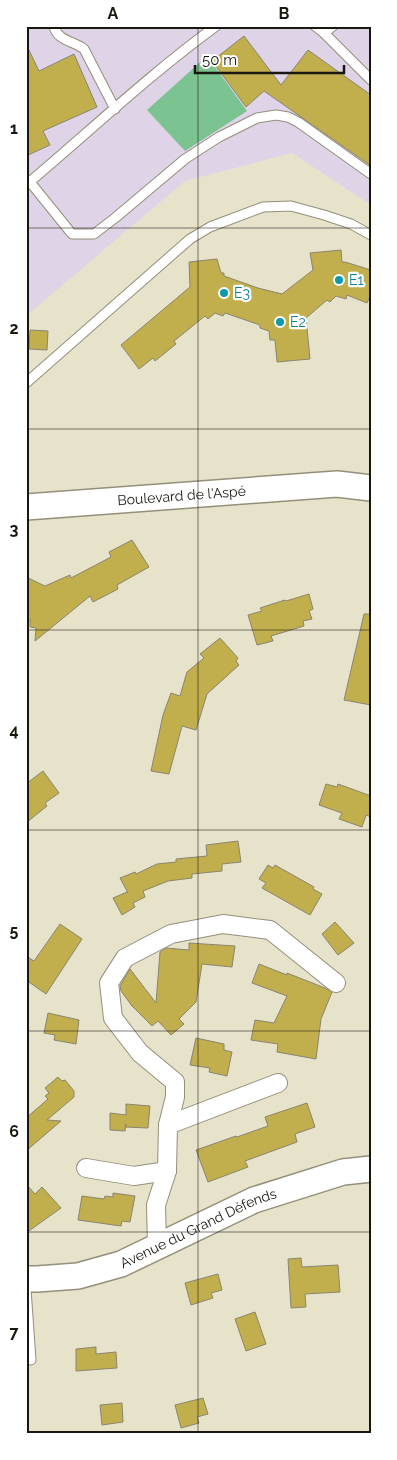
<svg xmlns="http://www.w3.org/2000/svg" width="397" height="1460" viewBox="0 0 397 1460" font-family="Raleway,sans-serif">
<style>
.industrial{fill:#dfd3e7}
.green{fill:#7bc391}
.building{fill:#c1ae4c;stroke:#898570}
.lines{fill:none;stroke-linecap:round;stroke-linejoin:round}
.lane-casing{stroke:#938f79;stroke-width:11}
.street-casing{stroke:#938f79;stroke-width:20}
.secondary-casing{stroke:#938f79;stroke-width:28}
.lane{stroke:#fff;stroke-width:9}
.street{stroke:#fff;stroke-width:18}
.secondary{stroke:#fff;stroke-width:25}
.grid{fill:none;stroke:#191810;stroke-width:1;stroke-opacity:0.55}
.culture-dot{fill:#0f9aa8;stroke:#fff;stroke-width:2}
.labels{text-anchor:middle;dominant-baseline:central;stroke-width:4.5;stroke-linejoin:round;paint-order:stroke}
.culture-label{font-size:14px;fill:#0d838f;stroke:#fff;text-anchor:start}
.street-label{font-size:14px;fill:#191810;stroke:#fff}
.neatline{fill:none;stroke:#191810;stroke-width:2}
.grid-label{font-size:16px;text-anchor:middle;font-weight:bold;fill:#191810}
</style>
<rect width="100%" height="100%" fill="#e7e3cb"/>
<!-- industrial -->
<polygon class="industrial" points="26,26 371,26 371,205 292,153 185,181 26,316"/>
<!-- green -->
<polygon class="green" points="207,56 247,111 185,151 147,110"/>
<!-- building -->
<g class="building">
<polygon points="244,36 281,85 308,50 371,95 371,166 264,91 246,107 212,61"/>
<polygon points="26,44 39,71 74,54 97,107 43,131 50,145 26,156"/>
<polygon points="341,250 342,262 345,262 371,270 371,294 367,303 347,295 346,299 336,296 330,302 327,300 306,318 310,359 277,362 275,340 270,340 269,331 260,328 260,325 225,313 223,316 215,313 208,319 205,316 174,341 176,344 155,361 153,358 139,369 121,345 190,287 189,262 217,259 221,273 224,273 224,276 258,288 282,294 313,270 310,253"/>
<polygon points="30,330 48,331 47,350 29,349"/>
<polygon points="132,540 149,567 117,585 118,589 93,602 90,596 35,641 36,628 30,627 30,620 26,619 26,577 45,586 70,575 71,578 111,557 109,552"/>
<polygon points="309,594 313,609 309,611 312,619 303,621 304,626 271,636 273,641 257,645 248,615 262,611 260,608 285,600 286,601"/>
<polygon points="364,614 371,614 371,705 344,700"/>
<polygon points="220,638 238,658 236,661 239,665 207,694 196,730 182,726 169,774 151,771 163,715 171,693 180,696 187,672 204,658 200,654"/>
<polygon points="43,771 59,793 45,803 47,806 26,823 26,784"/>
<polygon points="326,784 337,787 338,784 371,796 371,817 366,815 362,827 339,819 342,813 319,805"/>
<polygon points="238,841 241,862 222,864 222,871 192,874 192,878 168,881 143,891 145,897 133,903 135,907 122,915 113,898 127,892 128,893 120,878 135,872 136,874 157,864 176,862 176,859 207,856 206,845"/>
<polygon points="268,865 273,868 275,865 314,887 313,889 322,894 310,915 262,888 266,883 259,879"/>
<polygon points="335,922 354,943 338,955 322,934"/>
<polygon points="60,924 82,939 46,994 26,980 26,956 34,961"/>
<polygon points="189,943 235,946 232,967 202,964 196,1002 179,1019 184,1024 171,1035 158,1021 152,1026 132,1006 121,991 120,986 130,969 156,1003 160,952 166,948 189,950"/>
<polygon points="259,964 287,975 287,973 325,988 332,992 321,1019 316,1059 277,1052 278,1044 251,1040 255,1020 274,1023 287,996 252,983"/>
<polygon points="48,1013 79,1020 76,1044 54,1040 55,1035 44,1033"/>
<polygon points="196,1038 224,1044 224,1050 232,1052 227,1076 209,1072 210,1068 190,1065"/>
<polygon points="58,1077 62,1081 65,1080 74,1091 74,1097 47,1120 61,1121 26,1151 26,1118 48,1099 45,1096 49,1093 45,1088"/>
<polygon points="307,1103 315,1127 295,1134 297,1142 245,1161 248,1167 208,1182 196,1150 236,1136 237,1137 268,1126 265,1117"/>
<polygon points="126,1104 150,1106 148,1128 125,1127 126,1124 125,1131 110,1130 110,1113 126,1115"/>
<polygon points="26,1184 35,1194 42,1187 61,1208 26,1233"/>
<polygon points="113,1193 135,1196 130,1222 122,1221 121,1226 78,1220 82,1196 104,1199 105,1196 113,1197"/>
<polygon points="301,1258 302,1267 338,1265 340,1292 305,1294 306,1307 291,1308 288,1259"/>
<polygon points="218,1274 222,1290 211,1293 213,1298 191,1305 185,1283"/>
<polygon points="255,1312 266,1344 246,1351 235,1319"/>
<polygon points="96,1347 96,1354 116,1352 117,1368 76,1371 76,1349"/>
<polygon points="203,1398 208,1414 197,1417 199,1423 181,1428 175,1405"/>
<polygon points="122,1403 123,1422 102,1425 100,1405"/>
</g>
<g class="lines">
<!-- lane casing -->
<g class="lane-casing">
<g id="lane">
<path d="M54,26C57,41 74,41 84,49L115,109"/>
<polyline points="315,26 324,33 371,80"/>
<polyline points="324,33 333,26"/>
<polyline points="30,182 72,234 94,234 115,218 185,159 219,137 257,118 276,115 288,117 298,122 371,174"/>
<path d="M26,185C89,132 149,75 216,26"/>
<polyline points="26,383 190,239 210,227 263,207 291,206 324,215 351,224 371,235"/>
<polyline points="26,1289 31,1360"/>
</g>
</g>
<!-- street casing -->
<g class="street-casing">
<g id="street">
<polyline points="168,1125 278,1083"/>
<polyline points="86,1168 134,1176 167,1171"/>
<polyline points="157,1247 156,1205 167,1171 168,1125 175,1097 175,1082 140,1053 113,1018 109,983 125,958 171,934 223,924 270,930 336,983"/>
</g>
</g>
<!-- secondary casing -->
<g class="secondary-casing">
<g id="secondary">
<path id="s1" d="M26,507L337,484L371,488"/>
<path id="s2" d="M26,1279H37L78,1276L121,1264L254,1200L343,1172L371,1169"/>
</g>
</g>
<!-- lane -->
<use href="#lane" class="lane"/>
<!-- street -->
<use href="#street" class="street"/>
<!-- secondary -->
<use href="#secondary" class="secondary"/>
</g>
<!-- grid -->
<path class="grid" d="M198,26V1434M26,228H371M26,429H371M26,630H371M26,830H371M26,1031H371M26,1232H371"/>
<!-- markers -->
<g class="culture-dot">
<circle cx="339" cy="280" r="5"/>
<circle cx="224" cy="293" r="5"/>
<circle cx="280" cy="322" r="5"/>
</g>
<g class="labels">
<!-- culture labels -->
<g class="culture-label">
<text x="349" y="280">E1</text>
<text x="234" y="293">E3</text>
<text x="290" y="322">E2</text>
</g>
<!-- street labels -->
<g class="street-label">
<text stroke="none"><textPath href="#s1" startOffset="156">Boulevard de l'Aspé</textPath></text>
<text stroke="none"><textPath href="#s2" startOffset="182">Avenue du Grand Défends</textPath></text>
</g>
</g>
<!-- border -->
<rect width="397" height="1460" fill="none" stroke="#ffffff" stroke-width="55"/>
<!-- scale -->
<path d="M195 65v8h149v-8" fill="none" stroke="#191810" stroke-width="2.5"/>
<text x="202" y="65" font-size="15" fill="#191810" stroke="#ffffff" stroke-width="4" paint-order="stroke">50 m</text>
<rect x="28" y="28" width="342" height="1404" class="neatline"/>
<g class="grid-label">
<text x="113" y="19">A</text>
<text x="284" y="19">B</text>
<text x="14" y="134">1</text>
<text x="14" y="334">2</text>
<text x="14" y="535">3</text>
<text x="14" y="736">4</text>
<text x="14" y="936">5</text>
<text x="14" y="1137">6</text>
<text x="14" y="1338">7</text>
</g>
</svg>
